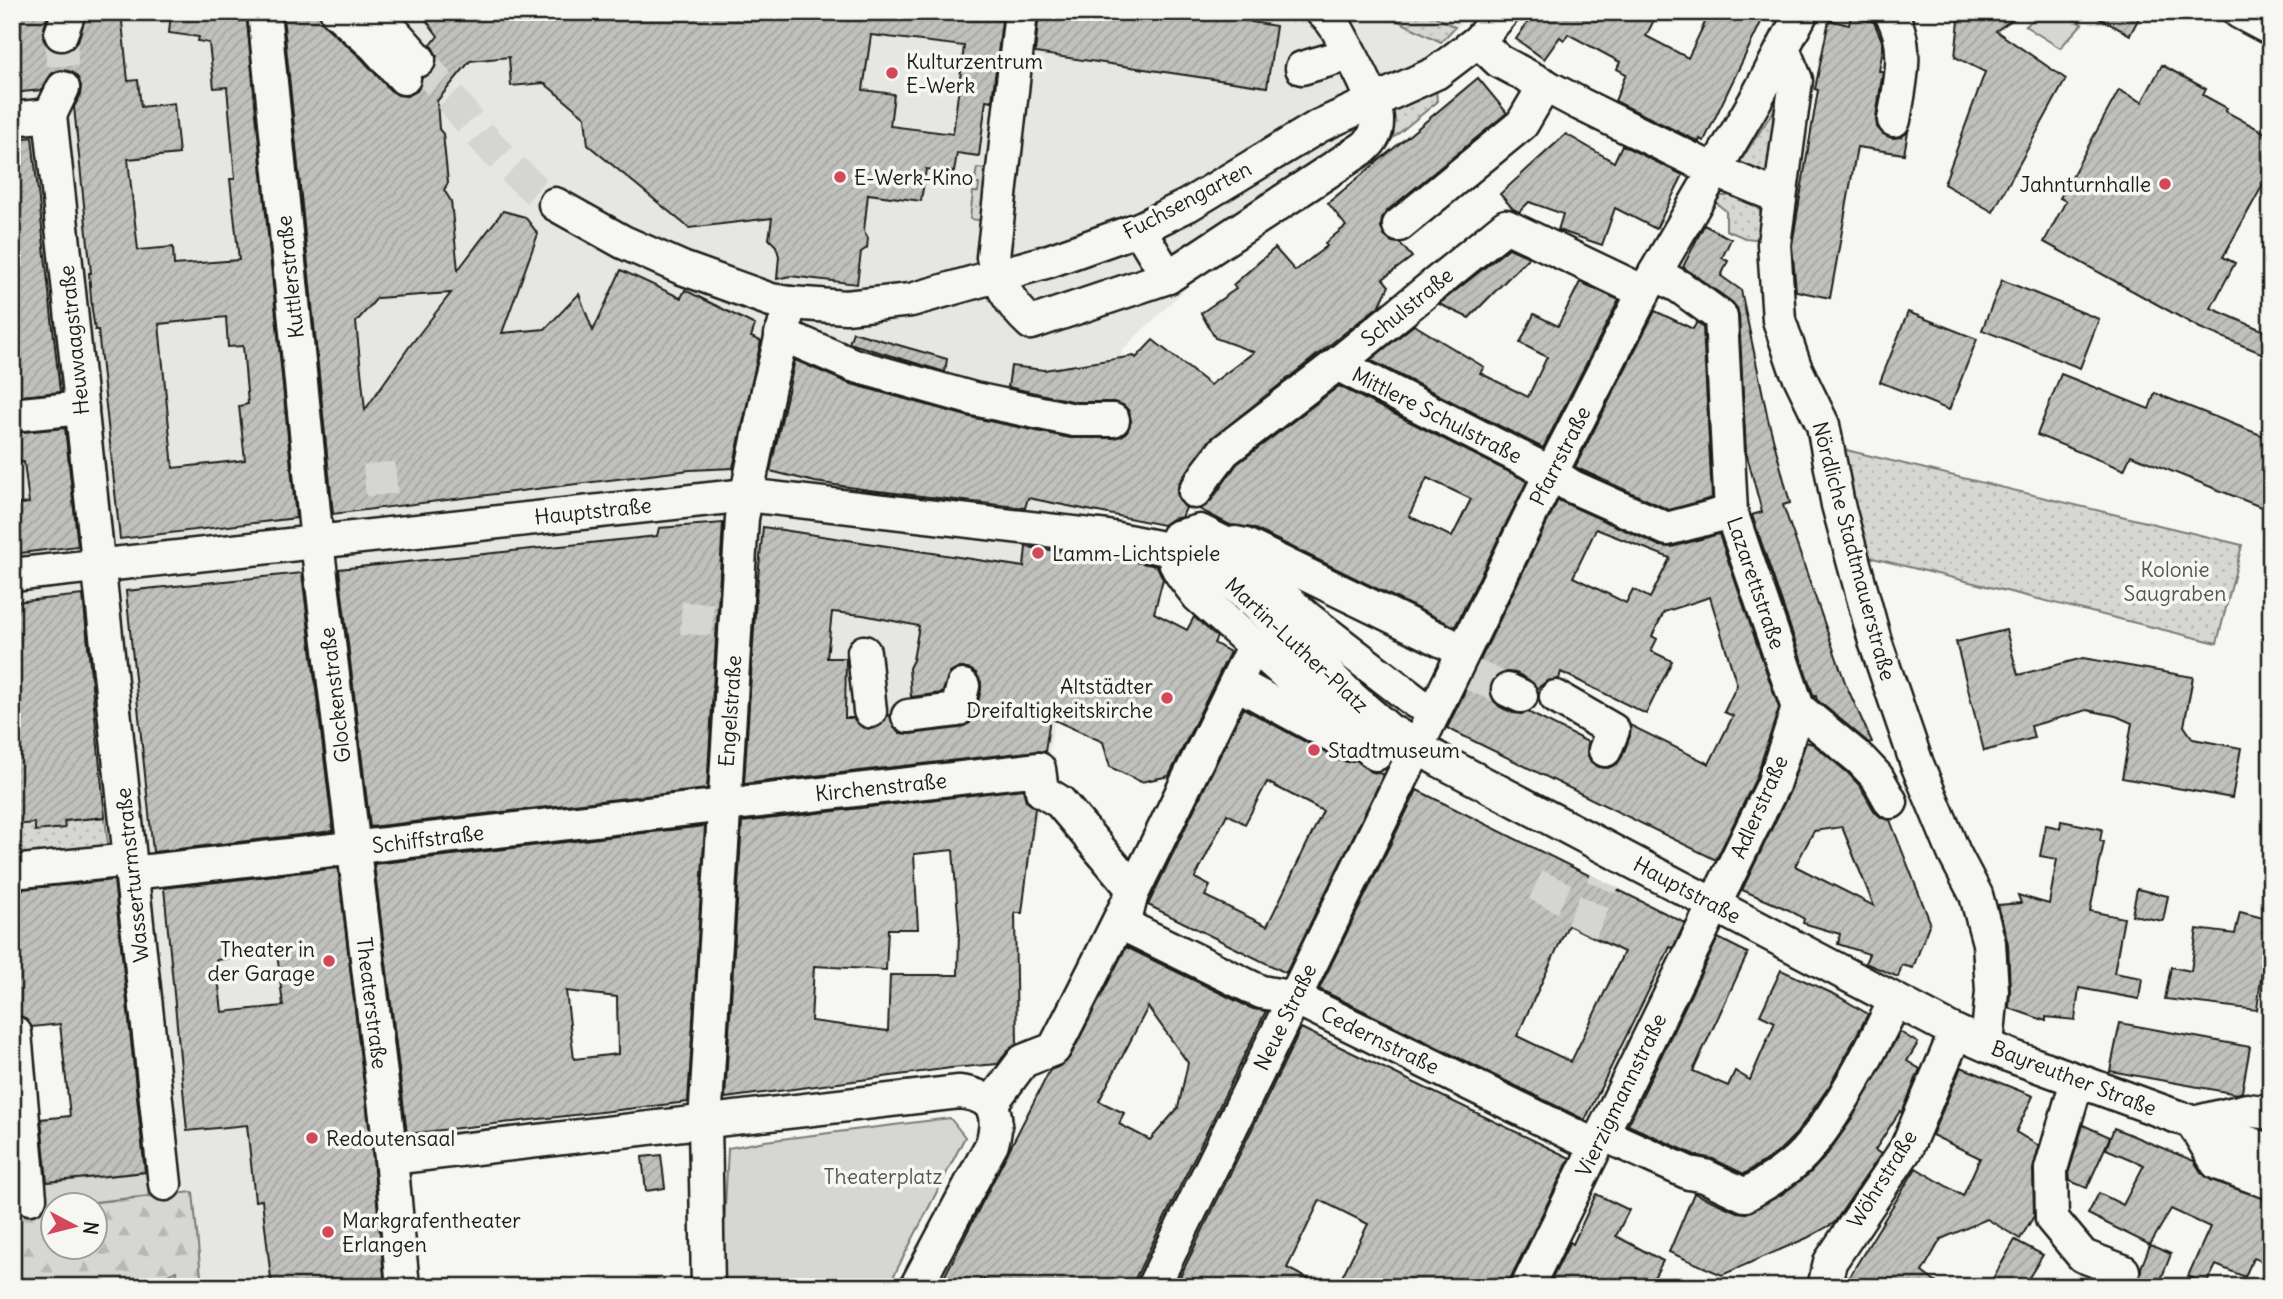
<svg xmlns="http://www.w3.org/2000/svg" width="2283" height="1299" viewBox="0 0 2283 1299" font-family="Delius,sans-serif">
<style>
.built{fill:#e6e6e2}
.grass{fill:url(#grass-dots);stroke:#797977;stroke-width:2}
.forest{fill:url(#forest-firs);stroke:#797977;stroke-width:2}
.park{fill:#d6d6d2;stroke:#797977;stroke-width:2}
.building{fill:url(#building-hatch);stroke:#1c1c1c;stroke-width:2;fill-rule:evenodd}
.lines{fill:none;stroke-linecap:round;stroke-linejoin:round}
.minor-tunnel{stroke:#d5d5d2;stroke-width:32;stroke-dasharray:32 16;stroke-linecap:butt}
.minor-casing{stroke:#1c1c1c;stroke-width:37}
.minor{stroke:#f6f6f2;stroke-width:32}
.poi-dot{fill:#d1495b;stroke:#f6f6f2;stroke-width:2.5}
.labels{text-anchor:middle;dominant-baseline:central;stroke-width:7;stroke-linejoin:round;paint-order:stroke}
.poi-label{font-size:21px;fill:#1c1c1c;stroke:#f6f6f2;text-anchor:start}
.street-label{font-size:21px;fill:#1c1c1c;stroke:#f6f6f2}
.park-label{font-size:21px;fill:#545453;stroke:#f6f6f2}
</style>
<defs>
<pattern id="grass-dots" width="8" height="8" patternUnits="userSpaceOnUse" patternTransform="scale(1.75)"><rect width="8" height="8" fill="#d6d6d2"/><path d="M2 2h.1M6 6h.1" fill="none" stroke="#b7b7b4" stroke-width="1.8" stroke-linecap="round"/></pattern>
<pattern id="forest-firs" width="22" height="20" patternUnits="userSpaceOnUse" patternTransform="scale(1.75)"><rect width="22" height="20" fill="#d6d6d2"/><path d="M5 1l3.5 6h-7zM16 11l3.5 6h-7z" fill="#b7b7b4"/></pattern>
<pattern id="building-hatch" width="6" height="6" patternUnits="userSpaceOnUse" patternTransform="scale(1.75)"><rect width="6" height="6" fill="#c0c0bd"/><path d="M-1 1l2-2M0 6l6-6M5 7l2-2" fill="none" stroke="#a4a4a2"/></pattern>
</defs>
<rect width="100%" height="100%" fill="#f6f6f2"/>
<filter id="ink" filterUnits="userSpaceOnUse"><feTurbulence type="fractalNoise" baseFrequency=".0143" numOctaves="2"/><feDisplacementMap in="SourceGraphic" scale="14" xChannelSelector="R" yChannelSelector="G"/><feConvolveMatrix kernelMatrix="1 2 1 2 8 2 1 2 1" color-interpolation-filters="sRGB"/></filter>
<g filter="url(#ink)">
<!-- built -->
<polygon class="built" points="12,12 1473,12 1122,350 1034,835 367,920 411,1287 202,1287 193,1192 149,1196 116,870 12,865"/>
<!-- grass -->
<g class="grass">
<polygon points="1380,12 1427,12 1455,27 1441,42"/>
<polygon points="1436,86 1437,102 1393,138 1392,105"/>
<polygon points="1783,96 1768,177 1736,168"/>
<polygon points="977,168 992,170 985,221 970,219 973,192 978,192 979,184 974,184"/>
<path d="M1729,191C1761,207 1762,204 1764,240L1745,238L1726,230V211L1715,202L1721,196H1727Z"/>
<polygon points="1842,449 2242,545 2217,643 1860,555"/>
<polygon points="105,817 109,854 12,865 12,825 35,823 35,830 64,821"/>
</g>
<!-- forest -->
<polygon class="forest" points="193,1192 202,1287 179,1287 176,1271 164,1277 131,1284 131,1287 12,1287 12,1212 52,1207 52,1246 94,1246 94,1204 76,1204"/>
<!-- park -->
<g class="park">
<polygon points="2043,12 2060,12 2082,24 2060,48 2025,26"/>
<polygon points="950,1118 965,1137 888,1287 726,1287 723,1249 728,1148 765,1141"/>
<polygon points="12,1142 41,1183 146,1172 149,1196 76,1204 52,1204 52,1207 12,1212"/>
</g>
<!-- building -->
<g class="building">
<path d="M19,12H49L44,28L43,38L47,46L54,51L64,52L72,48L78,41L87,12H121L128,81L138,80L141,107L174,103L179,154L128,159L138,250L173,247L174,265L239,260L230,179H235L227,87L214,88L209,43L198,41L199,37L169,33L171,12H246L296,518L120,539L98,330H95L92,310L89,273H91L74,107L80,96L81,86L78,78L72,72L61,70L52,73L42,90L12,93V36L21,28ZM226,317L228,347L243,346L248,404L239,406L245,460L173,468L159,324Z"/>
<path d="M420,12H935L1002,20L992,101L986,100L979,156L957,153L954,172L926,169L921,201L868,194L864,231L868,238L867,248L861,252L857,284L790,276L777,279L779,256L776,246L769,239L772,218L689,228L588,145L585,117L544,83L511,86L509,57L470,61L437,101L439,129L443,134L448,183L444,190L451,201L458,270L503,211L525,217L538,234L502,333L545,329L579,294L593,331L621,270L681,298L685,290L755,325L751,337L761,341L733,468L690,470L333,514L283,16L319,13L325,26L361,58L390,90L398,95L407,96L417,91L421,84L422,78L431,74L437,65V56L431,45L438,36ZM871,35L964,46L953,134L890,126L894,94L863,90ZM451,293L409,347L365,410L356,322L377,298Z"/>
<polygon points="1039,12 1252,12 1251,22 1276,26 1267,87 1035,53"/>
<polygon points="1535,12 1658,12 1646,36 1688,58 1710,12 1766,12 1704,141 1700,139 1699,142 1615,101 1626,74 1617,69 1620,62 1568,34 1564,40 1560,37 1544,59 1516,39"/>
<polygon points="1960,12 2023,12 1996,31 2066,79 1993,212 1944,184 1985,72 1955,57"/>
<polygon points="2088,12 2142,12 2130,35"/>
<polygon points="1851,16 1874,22 1882,41 1883,48 1879,71 1883,71 1876,117 1877,127 1883,134 1892,138 1901,137 1908,132 1904,154 1857,147 1830,298 1796,291 1792,245 1818,90 1815,89 1829,20 1849,25"/>
<polygon points="2162,65 2206,89 2203,95 2227,108 2225,111 2271,136 2271,170 2223,257 2235,263 2211,308 2271,334 2271,357 2200,328 2044,242 2066,201 2060,198 2119,90 2142,102"/>
<polygon points="1478,78 1507,113 1387,211 1382,218 1381,227 1384,236 1392,242 1400,243 1412,257 1383,279 1389,286 1380,305 1210,440 1179,483 1177,492 1179,500 1186,508 1182,517 1172,519 1163,525 1028,498 1025,508 869,490 815,482 770,471 795,360 848,383 970,417 1070,438 1113,438 1122,436 1128,430 1131,421 1129,411 1123,405 1113,402 1076,402 1008,387 1011,366 1044,370 1134,356 1136,358 1153,340 1210,385 1254,352 1215,338 1201,313 1236,289 1233,285 1275,248 1295,271 1327,246 1325,243 1346,226 1328,203"/>
<polygon points="1566,134 1614,162 1622,145 1683,175 1656,229 1615,208 1602,245 1558,230 1563,214 1529,202 1519,212 1513,209 1500,194"/>
<polygon points="32,137 60,392 12,397 12,140"/>
<polygon points="1704,225 1731,239 1722,258 1728,261 1721,276 1741,290 1768,419 1790,503 1783,505 1846,685 1872,742 1869,743 1817,700 1816,696 1814,697 1752,515 1762,512 1746,452 1739,315 1737,308 1732,302 1683,267"/>
<polygon points="1509,248 1529,257 1469,318 1439,304"/>
<polygon points="2002,280 2099,319 2080,368 1982,330"/>
<polygon points="1580,282 1619,300 1543,448 1370,360 1414,325 1484,367 1480,373 1528,397 1547,357 1520,343 1534,314 1558,326"/>
<polygon points="1655,311 1693,329 1697,322 1703,327 1712,498 1669,510 1575,467"/>
<polygon points="1908,312 1977,339 1949,410 1880,382"/>
<polygon points="853,332 947,359 945,372 849,343"/>
<polygon points="2061,374 2149,409 2155,393 2271,439 2271,511 2131,455 2124,470 2037,435"/>
<path d="M1339,386L1527,481L1455,627L1253,528L1230,525L1199,509L1210,502L1237,464ZM1427,478L1471,499L1452,537L1409,516Z"/>
<polygon points="65,428 78,546 12,554 12,505 29,503 24,462 12,463 12,433"/>
<path d="M1558,500L1660,546L1672,547L1719,534L1779,708L1756,778L1716,860L1447,728ZM1596,529L1670,558L1650,598L1633,589L1626,603L1573,577ZM1710,597L1737,685L1724,712L1733,716L1709,764L1630,725V736L1622,757L1617,764L1608,768L1599,767L1591,762L1587,753L1588,742L1528,712L1522,714L1513,713L1500,707L1493,700L1490,692L1491,683L1498,675L1507,672L1516,673L1529,680L1537,689L1547,681L1559,679L1561,672L1646,714L1672,661L1651,651L1657,639L1652,636L1664,612Z"/>
<polygon points="723,523 707,789 370,827 339,569 657,536 659,528"/>
<path d="M763,527L1024,567L1026,547L1121,559L1157,566L1163,579L1154,613L1187,630L1194,617L1217,637L1214,643L1230,652L1169,776L1141,782L1110,767L1103,742L1050,718L1045,752L1037,751L744,784L756,598ZM832,612L863,615L919,626L913,660L909,668L911,697L942,693L950,673L959,668H968L976,673L981,682V690L975,714L970,723L959,728L910,734L900,733L894,728L890,715H887L881,725L871,729L862,727L853,718H845L846,658H827Z"/>
<polygon points="302,573 333,831 153,852 126,591"/>
<polygon points="83,595 105,817 64,821 65,828 35,831 35,823 12,825 12,688 17,688 12,650 12,607 15,607 15,602"/>
<polygon points="2006,630 2018,675 2083,658 2193,677 2184,726 2193,739 2241,748 2232,798 2122,778 2132,723 2116,716 2087,710 2031,726 2034,738 1984,751 1956,642"/>
<path d="M1243,708L1339,760L1348,762L1356,760L1372,772L1384,774L1286,973L1148,905ZM1267,782L1323,811L1267,926L1205,896L1210,886L1195,878L1227,814L1245,824Z"/>
<path d="M1806,742L1813,744L1848,773L1860,786L1875,812L1882,818L1890,820L1930,922L1913,968L1902,965L1898,977L1865,963L1869,954L1838,944L1840,934L1803,923L1804,919L1789,910L1742,890L1789,793ZM1842,827L1874,906L1795,866L1814,831Z"/>
<path d="M1023,789L1026,801L1035,808L1022,913H1015L1017,1044L1008,1050L998,1064L951,1068L725,1098L742,822ZM953,850L959,928L958,975H890L888,1031L811,1021L814,966L886,970L888,929H918L914,854Z"/>
<path d="M1417,790L1685,923L1673,948L1670,947L1585,1120L1319,989ZM1568,925L1624,952L1571,1062L1517,1036Z"/>
<polygon points="2061,821 2102,829 2100,841 2104,842 2090,911 2124,918 2114,973 2142,978 2139,999 2079,988 2075,1020 2046,1017 2046,1021 2009,1008 2010,990 2008,944 1998,905 2021,903 2018,895 2049,904 2057,859 2040,856 2046,825 2060,828"/>
<path d="M705,826L688,1102L407,1134L374,864ZM566,991L617,997L618,1054L574,1059Z"/>
<path d="M338,868L373,1160L385,1287H272L262,1200L255,1201L247,1125L187,1131L164,888ZM277,952L283,1006L222,1012L216,960Z"/>
<polygon points="114,880 145,1172 47,1182 41,1119 70,1116 60,1024 32,1027 23,1017 12,1015 12,890"/>
<polygon points="2137,889 2168,896 2163,921 2132,915"/>
<polygon points="2240,912 2271,920 2271,963 2263,962 2257,1010 2165,999 2171,967 2191,971 2197,929 2235,934"/>
<polygon points="1718,938 1748,953 1693,1071 1728,1086 1735,1071 1750,1080 1775,1022 1760,1015 1781,970 1836,995 1868,1014 1830,1085 1796,1134 1777,1153 1744,1174 1713,1159 1695,1155 1628,1125"/>
<path d="M1126,947L1253,1009L1266,1011L1131,1287H998L981,1278L977,1287H939L1050,1070L1061,1066L1070,1057ZM1148,1007L1188,1063L1178,1108L1150,1140L1119,1124L1124,1113L1099,1101Z"/>
<polygon points="2120,1023 2250,1047 2242,1092 2237,1094 2110,1071"/>
<polygon points="1301,1028 1570,1158 1510,1279 1509,1287 1337,1287 1368,1224 1320,1200 1287,1268 1324,1287 1175,1287"/>
<polygon points="1900,1032 1918,1043 1907,1061 1920,1069 1902,1113 1900,1111 1875,1150 1881,1154 1834,1223 1807,1238 1722,1275 1669,1252 1694,1193 1737,1212 1746,1213 1781,1195 1809,1174 1825,1157 1850,1122"/>
<polygon points="1961,1067 2033,1096 2016,1132 2039,1146 2033,1169 2034,1216 2020,1239 1987,1219 1941,1239 1922,1272 1942,1287 1843,1287 1916,1168 1963,1196 1980,1158 1932,1135"/>
<polygon points="2083,1125 2110,1137 2087,1188 2070,1181 2069,1171"/>
<polygon points="2114,1128 2194,1161 2201,1172 2211,1180 2271,1201 2271,1264 2253,1258 2245,1277 2216,1265 2206,1285 2188,1276 2210,1227 2171,1209 2150,1245 2088,1214 2099,1193 2123,1205 2144,1165 2106,1149"/>
<polygon points="661,1155 665,1188 646,1191 642,1157"/>
<polygon points="1596,1194 1629,1210 1616,1236 1663,1261 1649,1287 1548,1287 1570,1242 1573,1244"/>
<polygon points="2015,1240 2043,1255 2023,1287 1988,1287"/>
<polygon points="2150,1245 2171,1254 2158,1287 2134,1287 2140,1278 2141,1268"/>
</g>
<g class="lines">
<!-- minor-tunnel -->
<g class="minor-tunnel">
<polyline points="61,34 63,88"/>
<path d="M419,60C461,109 501,168 555,204"/>
<polyline points="379,463 383,508"/>
<polyline points="681,618 723,620"/>
<polyline points="1470,674 1508,690"/>
<polyline points="1543,906 1564,863"/>
<polyline points="1581,931 1604,881"/>
</g>
<!-- minor casing -->
<g class="minor-casing">
<g id="minor">
<polyline points="264,12 317,542 391,1158 403,1287"/>
<polyline points="337,12 374,45 404,78"/>
<polyline points="376,12 419,60"/>
<path d="M1021,12L993,257C998,284 1011,305 1031,323L1168,277L1365,147C1373,139 1377,133 1377,122C1378,100 1348,50 1337,29L1330,19L1322,12"/>
<path d="M1890,12C1911,45 1900,83 1894,120"/>
<polyline points="2239,12 2271,29"/>
<polyline points="61,34 69,12"/>
<polyline points="1478,41 1499,61 1580,104 1716,171 1779,197"/>
<polyline points="1783,49 1796,80 1774,244 1779,320 1795,367 1823,425 1838,505 1875,641 1917,764 1954,853 1976,895 1989,943 1992,991 1987,1045"/>
<polyline points="1302,68 1350,54"/>
<polyline points="50,115 165,1184"/>
<polyline points="50,115 63,88"/>
<polyline points="12,119 50,115"/>
<polyline points="555,204 623,242 682,268 771,300 790,303 846,307 911,300 1049,261 1139,229 1188,205 1319,126 1436,73 1478,41 1503,12"/>
<polyline points="1399,225 1522,124 1545,85"/>
<polyline points="1139,229 1168,277"/>
<polyline points="1655,273 1680,287 1721,317 1731,512 1798,708 1861,760 1877,777 1891,802"/>
<polyline points="781,334 853,365 974,399 1074,420 1113,420"/>
<polyline points="1337,364 1551,473 1571,486 1667,529 1731,512"/>
<polyline points="12,415 82,408"/>
<polyline points="1195,492 1205,476 1224,451 1337,364 1506,226 1644,292"/>
<polyline points="1235,543 1245,545 1449,644"/>
<polyline points="12,575 747,495 1107,537 1172,550 1216,571 1251,599 1351,697 1389,730 1441,761 1956,1032 2011,1056 2271,1151"/>
<polyline points="864,652 870,711"/>
<polyline points="1236,683 1348,744"/>
<polyline points="1508,690 1521,696"/>
<polyline points="1556,697 1613,730 1605,750"/>
<polyline points="908,716 957,710 963,686"/>
<path d="M1376,754L1198,596C1183,575 1167,564 1177,537L1200,531L1222,542L1307,618L1416,702"/>
<polyline points="12,872 130,860"/>
<polyline points="132,873 1039,769 1042,791 1060,802 1133,889 1124,925 1261,992 1295,998 1596,1146"/>
<polyline points="15,1033 30,1198"/>
<polyline points="2077,1081 2051,1169 2052,1219 2083,1256 2123,1271"/>
<path d="M991,1104L1023,1061L1054,1049C1123,916 1187,780 1254,645"/>
<polyline points="2271,1113 2247,1110 2193,1123 2217,1163 2271,1183"/>
<path d="M1602,1134L1689,1173L1705,1176L1745,1195C1768,1182 1794,1167 1810,1146C1844,1104 1871,1049 1895,1001"/>
<path d="M391,1158L959,1092C994,1096 1001,1112 992,1144L916,1287"/>
<polyline points="708,1287 705,1123 742,518 769,386 790,303"/>
<polyline points="1153,1287 1551,473 1644,292 1755,101 1802,12"/>
<polyline points="1527,1287 1773,785 1798,708"/>
<polyline points="1824,1287 1830,1262 1906,1149 1956,1032"/>
</g>
</g>
<!-- minor -->
<use href="#minor" class="minor"/>
</g>
</g>
<!-- markers -->
<g class="poi-dot">
<circle cx="892" cy="73" r="7"/>
<circle cx="840" cy="177" r="7"/>
<circle cx="2165" cy="184" r="7"/>
<circle cx="1038" cy="553" r="7"/>
<circle cx="1167" cy="698" r="7"/>
<circle cx="1314" cy="750" r="7"/>
<circle cx="329" cy="961" r="7"/>
<circle cx="312" cy="1138" r="7"/>
<circle cx="328" cy="1232" r="7"/>
</g>
<g class="labels">
<!-- poi labels -->
<g class="poi-label">
<text x="906" y="61">Kulturzentrum<tspan x="906" dy="24">E-Werk</tspan></text>
<text x="854" y="177">E-Werk-Kino</text>
<text x="2151" y="184" text-anchor="end">Jahnturnhalle</text>
<text x="1052" y="553">Lamm-Lichtspiele</text>
<text x="1153" y="686" text-anchor="end">Altstädter<tspan x="1153" dy="24">Dreifaltigkeitskirche</tspan></text>
<text x="1328" y="750">Stadtmuseum</text>
<text x="315" y="949" text-anchor="end">Theater in<tspan x="315" dy="24">der Garage</tspan></text>
<text x="326" y="1138">Redoutensaal</text>
<text x="342" y="1220">Markgrafentheater<tspan x="342" dy="24">Erlangen</tspan></text>
</g>
<!-- street labels -->
<g class="street-label">
<text transform="translate(1187 200) rotate(-28)">Fuchsengarten</text>
<text transform="translate(290 277) rotate(-96)">Kuttlerstraße</text>
<text transform="translate(1407 307) rotate(-39)">Schulstraße</text>
<text transform="translate(74 340) rotate(-96)">Heuwaagstraße</text>
<text transform="translate(1437 415) rotate(27)">Mittlere Schulstraße</text>
<text transform="translate(1560 456) rotate(-63)">Pfarrstraße</text>
<text transform="translate(593 511) rotate(-6)">Hauptstraße</text>
<text transform="translate(1854 551) rotate(75)">Nördliche Stadtmauerstraße</text>
<text transform="translate(1756 583) rotate(71)">Lazarettstraße</text>
<text transform="translate(1297 645) rotate(43)">Martin-Luther-Platz</text>
<text transform="translate(335 695) rotate(-97)">Glockenstraße</text>
<text transform="translate(730 711) rotate(-86)">Engelstraße</text>
<text transform="translate(881 787) rotate(-6)">Kirchenstraße</text>
<text transform="translate(1759 807) rotate(-66)">Adlerstraße</text>
<text transform="translate(428 839) rotate(-7)">Schiffstraße</text>
<text transform="translate(132 875) rotate(-96)">Wasserturmstraße</text>
<text transform="translate(1687 890) rotate(28)">Hauptstraße</text>
<text transform="translate(372 1003) rotate(83)">Theaterstraße</text>
<text transform="translate(1285 1017) rotate(-64)">Neue Straße</text>
<text transform="translate(1380 1040) rotate(26)">Cedernstraße</text>
<text transform="translate(2074 1078) rotate(21)">Bayreuther Straße</text>
<text transform="translate(1621 1095) rotate(-64)">Vierzigmannstraße</text>
<text transform="translate(1882 1179) rotate(-58)">Wöhrstraße</text>
</g>
<!-- park labels -->
<g class="park-label">
<text x="2175" y="569">Kolonie<tspan x="2175" dy="24">Saugraben</tspan></text>
<text x="883" y="1176">Theaterplatz</text>
</g>
</g>
<!-- margin -->
<rect width="2283" height="1299" fill="none" stroke="#f6f6f2" stroke-width="42"/>
<rect x="21" y="21" width="2241" height="1257" fill="none" stroke="#1c1c1c" stroke-width="2.5" filter="url(#ink)"/>
<!-- north arrow -->
<g transform="translate(74 1226) rotate(97)"><circle r="33" fill="#f6f6f2" stroke="#9f9f9c" stroke-width="2"/>
<path d="M0-5L12 26L0 18L-12 26Z" fill="#d1495b"/>
<text y="-10" font-size="19" font-weight="bold" text-anchor="middle" fill="#1c1c1c">N</text>
</g>
</svg>
